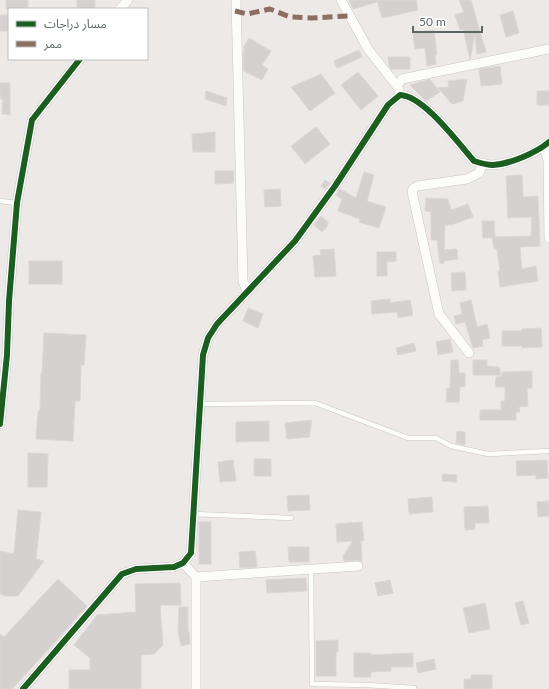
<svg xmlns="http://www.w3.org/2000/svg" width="549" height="689" viewBox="0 0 549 689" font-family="Lato,'Noto Sans Arabic',sans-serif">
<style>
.building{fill:#d5d1d1;stroke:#dcd7d6}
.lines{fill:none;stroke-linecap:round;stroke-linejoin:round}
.lane-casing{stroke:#c8c8c8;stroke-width:5.5}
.street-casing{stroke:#c8c8c8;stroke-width:10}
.lane{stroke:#fcfcfb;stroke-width:4.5}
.street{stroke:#fcfcfb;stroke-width:9}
.quiet{stroke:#8d6e63;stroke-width:5;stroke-dasharray:10 5;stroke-linecap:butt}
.cycleway-casing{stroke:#fff;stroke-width:8}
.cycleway{stroke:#1b5e20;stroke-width:6}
</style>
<rect width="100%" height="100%" fill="#ede9e7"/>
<!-- building -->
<g class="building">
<rect x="6" y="0" width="22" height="9"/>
<rect x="77" y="0" width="18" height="9"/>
<polygon points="349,0 377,0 377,2 353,9"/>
<polygon points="377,0 416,0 418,10 382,18"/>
<polygon points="459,0 471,0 486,52 477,54 475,35 470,59 463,29 460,30 455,15 464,12"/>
<polygon points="513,11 519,33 506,37 500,15"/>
<rect x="0" y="15" width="9" height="16"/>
<polygon points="434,30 437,55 435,55 436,64 427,66 425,48 415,49 413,33"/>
<polygon points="249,38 271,51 262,65 268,69 262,80 244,71 243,52 245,49 243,48"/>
<polygon points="359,50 362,57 337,68 334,61"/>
<polygon points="388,57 410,57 410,69 391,69 389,66"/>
<polygon points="500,66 502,84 481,86 479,69"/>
<polygon points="358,72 378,96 361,110 341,85"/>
<polygon points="321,74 335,93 310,111 291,87"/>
<polygon points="430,79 440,92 426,101 410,85"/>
<polygon points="467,79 463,101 452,104 438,88 449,87 448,81"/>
<polygon points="0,83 10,83 10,115 2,114 3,99 0,99"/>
<polygon points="206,91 227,98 226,106 205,99"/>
<rect x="537" y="91" width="12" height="14"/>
<polygon points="316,127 330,144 305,164 291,146"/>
<polygon points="215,132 215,152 193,152 192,134"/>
<polygon points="215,171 234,171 233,183 215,184"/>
<polygon points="364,172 374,175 367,201 386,207 379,228 359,222 360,219 338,211 342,199 336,195 340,189 356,198"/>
<polygon points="522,175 523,197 538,196 540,246 520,247 522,269 536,266 538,281 500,287 498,271 500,271 497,249 494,249 492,237 531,236 532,217 508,218 506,176"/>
<polygon points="325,180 330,183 325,189 321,186"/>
<polygon points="280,189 281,206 265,207 264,190"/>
<polygon points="426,198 448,199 451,210 468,204 473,217 451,225 445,225 444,250 457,249 458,259 444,261 444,263 440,264 437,240 431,240 431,212 425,211"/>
<polygon points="321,216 328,222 328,225 322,232 314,225"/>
<polygon points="482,221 494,221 495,237 483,238"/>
<polygon points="334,249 336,276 315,277 313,256 321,255 320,250"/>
<polygon points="377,252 396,252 396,261 387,262 387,276 377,276"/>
<rect x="29" y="261" width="33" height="23"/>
<polygon points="465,272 466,290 452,291 451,273"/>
<polygon points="390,299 390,303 410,300 413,315 398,318 397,312 372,314 371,301"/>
<polygon points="471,300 477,327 487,324 490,338 482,340 483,346 473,348 465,322 456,324 454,316 462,314 460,303"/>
<polygon points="248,308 263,314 258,328 243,321"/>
<polygon points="541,328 542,347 522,348 522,346 502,346 502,331 522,331 522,329"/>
<polygon points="44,333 86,335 84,365 81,365 80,401 75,401 73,441 36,439 38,411 40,411 41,373 42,373"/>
<polygon points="450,339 453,352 438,355 436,342"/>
<polygon points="414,343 416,351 398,355 396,348"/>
<polygon points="451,360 458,360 459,373 465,373 465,387 460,386 459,402 446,402 447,388 450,388"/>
<polygon points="473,360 487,360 487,366 499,367 501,375 473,375"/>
<polygon points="532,371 532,388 527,388 528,406 519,407 520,412 516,412 516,420 480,420 480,410 501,410 501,401 505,401 505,387 495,387 496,377 502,376 502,372"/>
<polygon points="312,420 309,437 287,439 285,423"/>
<polygon points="269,421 269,441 236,442 236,422"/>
<polygon points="457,431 465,432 465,445 456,443"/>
<polygon points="28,453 48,454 47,487 28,487"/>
<rect x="254" y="459" width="17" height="17"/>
<polygon points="233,460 236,481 220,482 218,462"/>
<polygon points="547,460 548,478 536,479 536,475 517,476 516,461"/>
<polygon points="443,474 457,475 456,482 442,481"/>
<polygon points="309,495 310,510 288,511 287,496"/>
<polygon points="432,497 433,512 409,514 408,499"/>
<polygon points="549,501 549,516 538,517 537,502"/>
<polygon points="488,506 489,523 475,523 475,529 465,530 464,507"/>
<polygon points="18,510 41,512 36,559 44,561 18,596 5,596 0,594 0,551 14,554"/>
<rect x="199" y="522" width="12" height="42"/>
<polygon points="362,522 364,540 361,541 362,562 358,560 344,561 343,556 353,541 337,542 336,524"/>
<polygon points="288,547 309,547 309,562 289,562"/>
<polygon points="255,551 257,567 240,568 239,552"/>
<polygon points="306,578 307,591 267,593 266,580"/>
<polygon points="58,579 87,606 56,641 12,689 0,689 0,634 4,637"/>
<polygon points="390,580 393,593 378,596 375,583"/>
<polygon points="180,583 181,605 160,605 163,645 154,654 141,655 141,689 69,689 69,670 90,670 90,658 74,645 97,615 136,612 135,584"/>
<polygon points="523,601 529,623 521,625 515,603"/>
<polygon points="485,603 490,629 469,633 463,608"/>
<polygon points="179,607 188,607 188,632 189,631 190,644 181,646 178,630"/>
<polygon points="338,640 338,652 336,652 336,676 316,676 316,641"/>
<polygon points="354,653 371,653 371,655 413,653 413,667 391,667 391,671 371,672 371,677 354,677"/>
<polygon points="434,659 436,669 418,673 416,663"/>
<polygon points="471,675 492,675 492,689 464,689 464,679 471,679"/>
</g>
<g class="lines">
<!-- lane casing -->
<g class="lane-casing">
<g id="lane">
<polyline points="0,201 17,203"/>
<polyline points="200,404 315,403 408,438 436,438 451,446 488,454 549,451"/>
<polyline points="193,514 291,518"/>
<polyline points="311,569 312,684 367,685 414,688"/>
</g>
</g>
<!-- street casing -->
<g class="street-casing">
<g id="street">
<polyline points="236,0 243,281 247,291"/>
<polyline points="341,0 368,49 397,86 399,90"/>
<polyline points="120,9 128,0"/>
<polyline points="397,86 402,79 549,49"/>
<polyline points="544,147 548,160 549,238"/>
<polyline points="469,353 439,314 412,192 413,189 417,186 467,179 479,173 483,163"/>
<polyline points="0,424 7,355 9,301 17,203 32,120 80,59"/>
<polyline points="183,563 196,577 358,566"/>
<polyline points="196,577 196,689"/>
<path d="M23,689L122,574L136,569L174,567L183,563L191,553L203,355L208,338L217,324L295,241L335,186L388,105L400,95C424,96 458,143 474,161C480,163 487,165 493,165C510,164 536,153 549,142"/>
</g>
</g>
<!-- lane -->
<use href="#lane" class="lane"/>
<!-- street -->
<use href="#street" class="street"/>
<!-- quiet -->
<polyline class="quiet" points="235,11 247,14 270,9 290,17 311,18 349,16"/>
<!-- cycleway casing -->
<g class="cycleway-casing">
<g id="cycleway">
<polyline points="0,424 7,355 9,301 17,203 32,120 80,59"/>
<path d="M23,689L122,574L136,569L174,567L183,563L191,553L203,355L208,338L217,324L295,241L335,186L388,105L400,95C424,96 458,143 474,161C480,163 487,165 493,165C510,164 536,153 549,142"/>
</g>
</g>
<!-- cycleway -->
<use href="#cycleway" class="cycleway"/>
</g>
<!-- legend -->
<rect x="8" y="8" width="140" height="52" fill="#ffffff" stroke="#bec1c2"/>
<rect x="16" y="21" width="20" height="6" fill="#1b5e20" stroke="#bec1c2"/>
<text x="44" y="28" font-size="12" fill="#5c6566">مسار دراجات</text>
<rect x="16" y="41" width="20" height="6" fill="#8d6e63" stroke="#bec1c2"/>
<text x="44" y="48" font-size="12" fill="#5c6566">ممر</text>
<!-- scale -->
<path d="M413 26v6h69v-6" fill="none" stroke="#5c6566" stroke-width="2"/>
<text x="419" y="26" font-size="12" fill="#5c6566" stroke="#ffffff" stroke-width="3" paint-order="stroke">50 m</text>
</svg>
